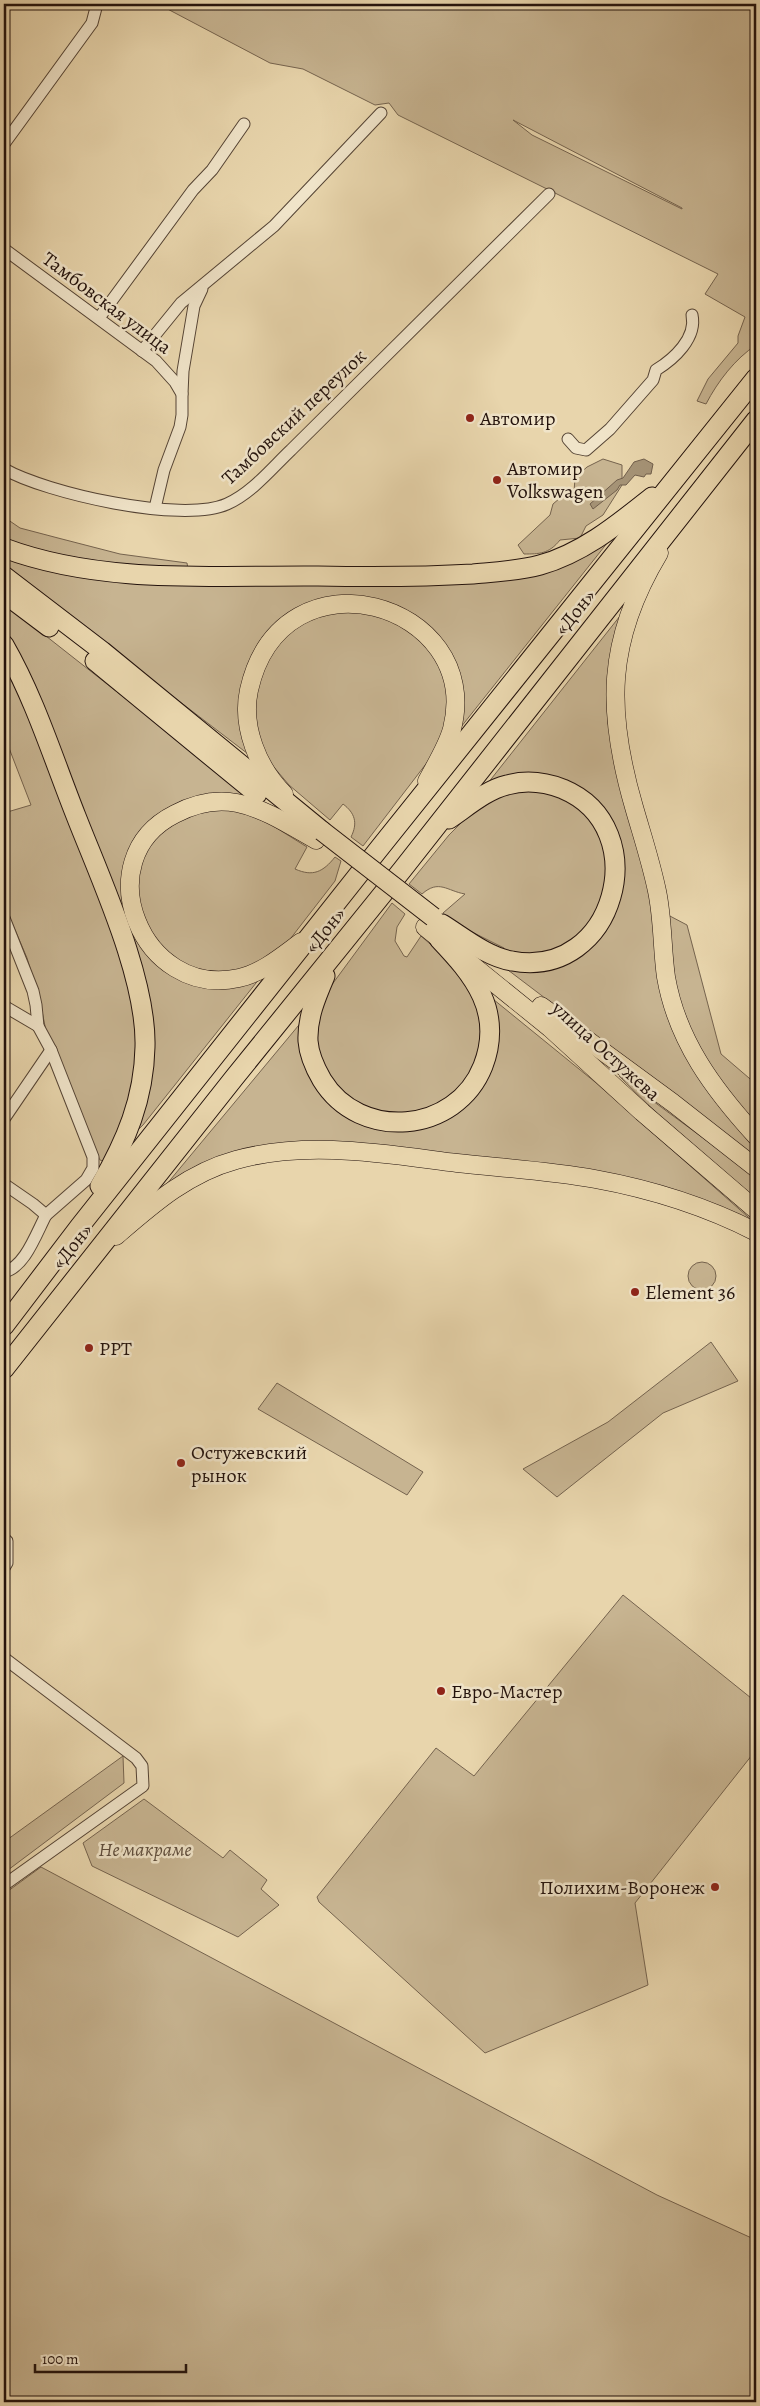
<svg xmlns="http://www.w3.org/2000/svg" width="760" height="2406" viewBox="0 0 760 2406" font-family="Alegreya,serif">
<style>
.green{fill:#c7b491;stroke:#75634e;fill-rule:evenodd}
.water{fill:#a59376;stroke:#715f4c}
.lines{fill:none;stroke-linecap:round;stroke-linejoin:round}
.minor-casing{stroke:#544334;stroke-width:13}
.primary-casing{stroke:#23120c;stroke-width:19}
.trunk-casing{stroke:#23120c;stroke-width:21}
.minor{stroke:#f0e4c9;stroke-width:11}
.primary{stroke:#e8d5ac;stroke-width:18}
.trunk{stroke:#e8d5ac;stroke-width:19}
.trunk-bridge-casing{stroke:#23120c;stroke-width:21;stroke-linecap:butt}
.trunk-bridge{stroke:#e8d5ac;stroke-width:19}
.poi-dot{fill:#8f2418;stroke:#f0e4c9;stroke-width:2}
.labels{text-anchor:middle;dominant-baseline:central;stroke-width:5;stroke-linejoin:round;paint-order:stroke}
.street-label{font-size:20px;fill:#23120c;stroke:#f0e4c9}
.poi-label{font-size:20px;fill:#23120c;stroke:#f0e4c9;text-anchor:start}
.park-label{font-size:20px;font-style:italic;fill:#5c4b3b;stroke:#f0e4c9}
</style>
<rect width="100%" height="100%" fill="#e8d5ac"/>
<filter id="stains"><feTurbulence type="fractalNoise" baseFrequency=".004" numOctaves="4"/><feColorMatrix values="0 0 0 0 .2 0 0 0 0 .09 0 0 0 0 .02 0 0 0 .5 -.17"/></filter>
<radialGradient id="worn" r=".72"><stop offset=".6" stop-color="#630" stop-opacity="0"/><stop offset="1" stop-color="#630" stop-opacity=".3"/></radialGradient>
<!-- green -->
<g class="green">
<path d="M158,4H756V345C735,359 718,381 706,404L697,401L708,379L738,343V336L745,317L705,294L718,274L398,115L389,103L375,105L303,69L270,63ZM513,120L682,208V209L532,135Z"/>
<path d="M603,459L622,465V485L603,515L586,526L580,538L560,540C549,554 539,554 524,554L518,545L550,515L553,504L560,498L574,492L575,478L587,467Z"/>
<polygon points="4,517 20,528 58,538 120,554 187,563 188,569 86,561 4,541"/>
<path d="M606,541L608,542L457,732L429,760L363,846L351,837C358,823 355,813 343,804L330,820L289,785L273,766L252,757L4,567V554L27,562L444,581Z"/>
<path d="M4,603L154,721L245,789L242,812L270,824L307,847L295,869C313,877 323,872 335,857L341,861L335,881L260,978L143,1125L105,1162L100,1160L96,1152L47,1036L40,1001L27,958L4,904V813L31,805L4,735Z"/>
<path d="M620,616L607,703L608,723L618,776L648,880L659,972L743,1131L756,1145V1158L504,967V948L466,929L443,913L465,894C447,891 439,879 422,894L409,884L449,835L472,812L488,783Z"/>
<polygon points="392,903 405,914 397,927 395,941 404,956 407,957 421,936 488,995 595,1082 756,1224 717,1206 322,1144 166,1185 328,990"/>
<polygon points="668,915 687,925 721,1054 756,1084 756,1124 710,1069 699,1051 676,991"/>
<polygon points="619,1076 756,1177 756,1198 677,1133"/>
<circle cx="702" cy="1276" r="14"/>
<polygon points="711,1342 738,1381 663,1413 557,1497 523,1469 608,1422"/>
<polygon points="277,1383 423,1472 407,1495 258,1409"/>
<polygon points="623,1595 756,1702 756,1750 635,1903 648,1985 485,2053 319,1902 317,1897 436,1748 474,1776"/>
<polygon points="123,1756 124,1783 4,1873 4,1842"/>
<polygon points="144,1799 223,1858 230,1850 267,1880 261,1889 279,1905 238,1937 92,1866 83,1843"/>
<polygon points="41,1867 657,2195 756,2240 756,2402 4,2402 4,1894"/>
</g>
<!-- water -->
<polygon class="water" points="644,459 653,464 651,474 646,474 644,477 635,475 626,485 620,485 617,490 593,509 590,504 617,480 623,478 634,462"/>
<g class="lines">
<!-- minor casing -->
<g class="minor-casing">
<g id="minor">
<polyline points="4,144 92,23 97,4"/>
<polyline points="4,249 156,361 175,382 182,394 182,415 180,427 164,470 155,508"/>
<polyline points="99,318 193,190 212,170 244,124"/>
<polyline points="142,351 181,303 274,226 381,113"/>
<polyline points="182,394 183,371 194,306 202,289"/>
<path d="M568,439L576,448L586,450L610,429L653,380L656,370C674,359 697,338 692,315"/>
<path d="M4,469C46,493 182,524 227,504C252,493 272,468 291,450L549,194"/>
<polyline points="4,918 33,991 36,1005 38,1026 51,1050 93,1157 93,1168 86,1180 46,1215"/>
<polyline points="4,1006 38,1026"/>
<polyline points="4,1119 51,1050"/>
<path d="M4,1184L33,1204L46,1215C36,1234 25,1267 4,1272"/>
<polyline points="4,1539 7,1541 7,1563 4,1568"/>
<polyline points="4,1658 136,1758 142,1766 143,1786 4,1885"/>
</g>
</g>
<!-- primary casing -->
<g class="primary-casing">
<g id="primary">
<path d="M659,553C606,641 606,711 634,807C642,835 651,862 657,891C663,919 662,949 666,977C677,1041 714,1090 756,1136"/>
<path d="M284,794C258,768 241,727 249,690C282,543 484,603 452,729C447,747 436,764 427,781"/>
<polyline points="425,927 550,1028 642,1112 756,1210"/>
<path d="M301,942C282,956 262,973 239,978C142,1000 85,859 175,814C194,804 216,799 237,803C266,809 291,826 316,840"/>
<polyline points="541,1006 673,1103 756,1168"/>
<path d="M116,1236C153,1204 188,1173 236,1160C307,1140 385,1154 457,1163C503,1168 550,1171 595,1179C650,1189 707,1207 756,1232"/>
</g>
</g>
<!-- trunk casing -->
<g class="trunk-casing">
<g id="trunk">
<path d="M4,548C103,585 214,575 318,576C370,577 421,577 473,574C495,572 518,571 540,565C583,553 618,524 652,497"/>
<polyline points="4,576 102,651 322,831"/>
<polyline points="4,593 49,627"/>
<path d="M4,645C35,699 53,758 76,816C101,880 147,979 145,1047C144,1099 126,1141 100,1186"/>
<polyline points="95,661 257,794"/>
<path d="M442,924C463,937 487,957 512,961C615,980 656,828 563,789C545,782 525,780 507,785C486,790 467,807 449,819"/>
<path d="M325,976C316,997 307,1018 308,1041C309,1055 315,1068 322,1080C360,1142 456,1134 483,1066C492,1043 492,1018 482,996C472,974 455,956 439,939"/>
<polyline points="4,1326 80,1226 378,850 756,378"/>
<polyline points="4,1369 234,1078 402,870 756,420"/>
</g>
</g>
<!-- minor -->
<use href="#minor" class="minor"/>
<!-- primary -->
<use href="#primary" class="primary"/>
<!-- trunk -->
<use href="#trunk" class="trunk"/>
<!-- trunk-bridge casing -->
<g class="trunk-bridge-casing">
<polyline id="trunk-bridge" points="322,831 433,917"/>
</g>
<!-- trunk-bridge -->
<use href="#trunk-bridge" class="trunk-bridge"/>
</g>
<!-- markers -->
<g class="poi-dot">
<circle cx="470" cy="418" r="5"/>
<circle cx="497" cy="480" r="5"/>
<circle cx="635" cy="1292" r="5"/>
<circle cx="89" cy="1348" r="5"/>
<circle cx="181" cy="1463" r="5"/>
<circle cx="441" cy="1691" r="5"/>
<circle cx="715" cy="1887" r="5"/>
</g>
<g class="labels">
<!-- street labels -->
<g class="street-label">
<text transform="translate(107 303) rotate(37)">Тамбовская улица</text>
<text transform="translate(294 417) rotate(-43)">Тамбовский переулок</text>
<text transform="translate(575 612) rotate(-51)">«Дон»</text>
<text transform="translate(325 930) rotate(-51)">«Дон»</text>
<text transform="translate(606 1051) rotate(42)">улица Остужева</text>
<text transform="translate(72 1246) rotate(-51)">«Дон»</text>
</g>
<!-- poi labels -->
<g class="poi-label">
<text x="480" y="418">Автомир</text>
<text x="507" y="468">Автомир<tspan x="507" dy="23">Volkswagen</tspan></text>
<text x="645" y="1292">Element 36</text>
<text x="99" y="1348">РРТ</text>
<text x="191" y="1452">Остужевский<tspan x="191" dy="23">рынок</tspan></text>
<text x="451" y="1691">Евро-Мастер</text>
<text x="705" y="1887" text-anchor="end">Полихим-Воронеж</text>
</g>
<!-- park labels -->
<g class="park-label">
<text x="145" y="1849">Не макраме</text>
</g>
</g>
<!-- margin -->
<rect width="760" height="2406" fill="none" stroke="#e8d5ac" stroke-width="20"/>
<rect x="5" y="5" width="750" height="2396" fill="none" stroke="#23120c" stroke-width="2.5"/>
<rect x="10" y="10" width="740" height="2386" fill="none" stroke="#23120c"/>
<!-- scale -->
<path d="M35 2364v8h151v-8" fill="none" stroke="#23120c" stroke-width="2.5"/>
<text x="42" y="2364" font-size="15" fill="#23120c" stroke="#f0e4c9" stroke-width="4" paint-order="stroke">100 m</text>
<rect width="100%" height="100%" filter="url(#stains)"/>
<rect width="100%" height="100%" fill="url(#worn)"/>
</svg>
